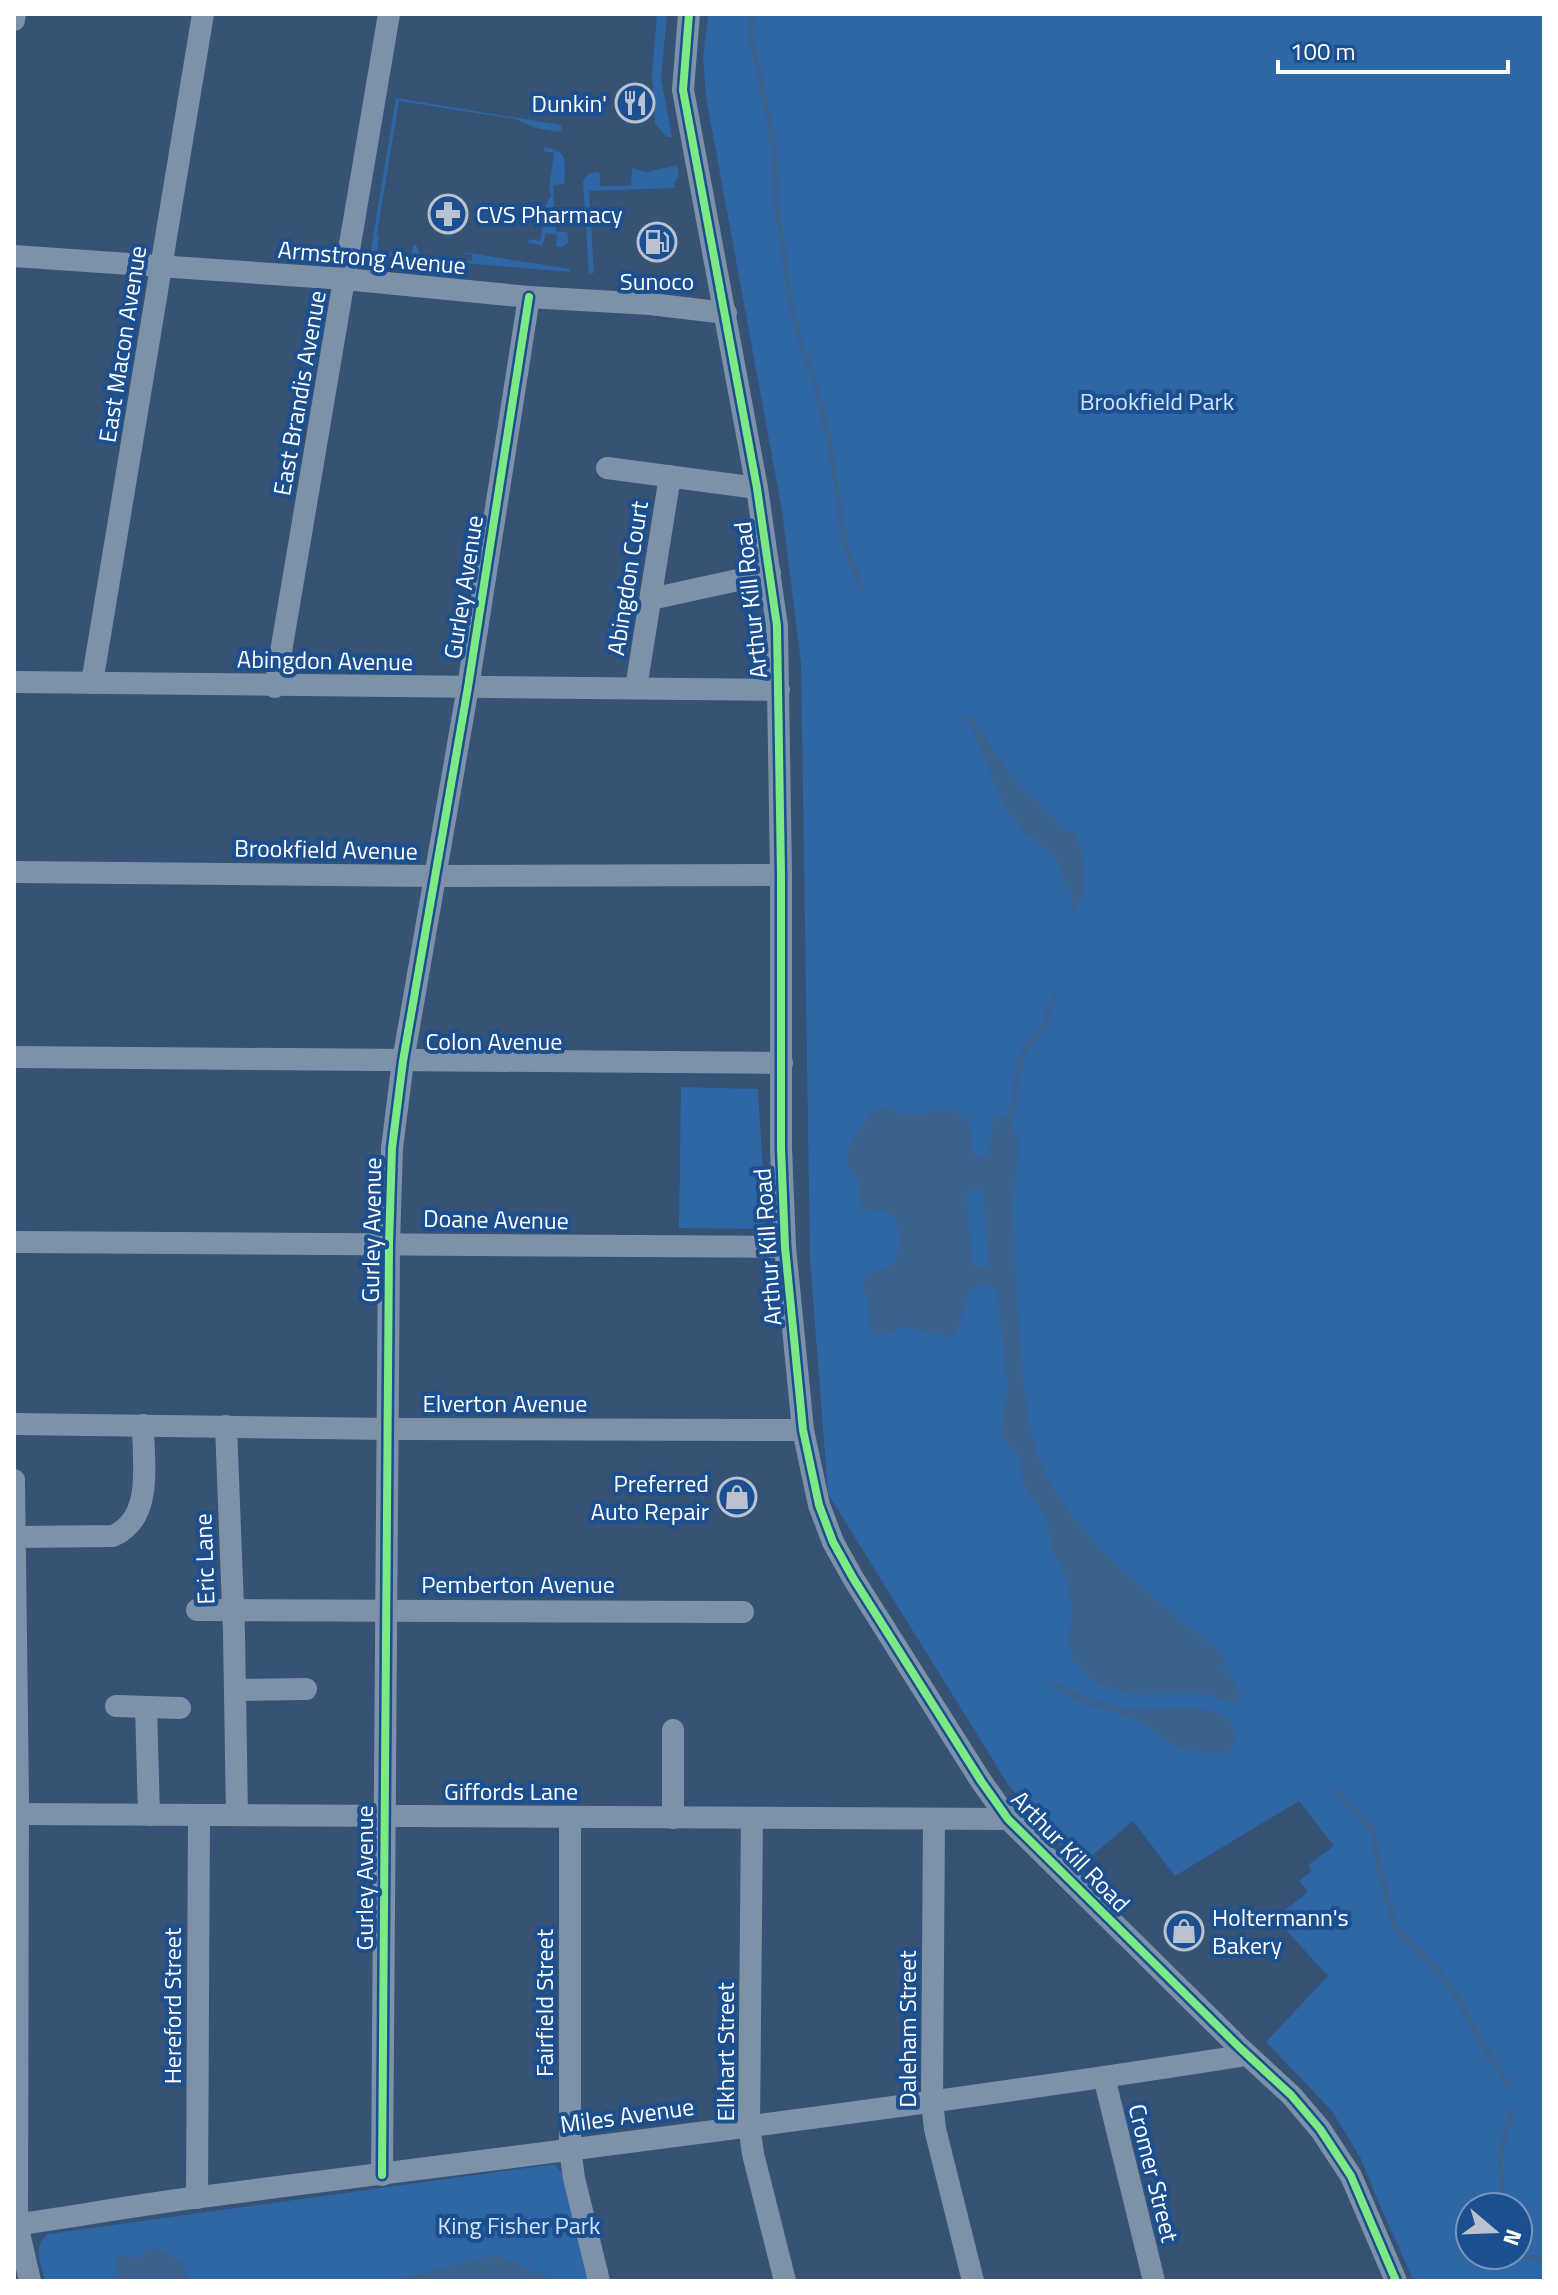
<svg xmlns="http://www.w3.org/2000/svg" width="1558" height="2295" viewBox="0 0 1558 2295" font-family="'Titillium Web',sans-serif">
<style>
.green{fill:#2f66a5;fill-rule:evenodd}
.water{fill:#3b618d;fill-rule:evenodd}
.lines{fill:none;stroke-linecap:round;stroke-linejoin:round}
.stream{stroke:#3b618d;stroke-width:5}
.minor{stroke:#7d92a8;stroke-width:22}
.cycleway-casing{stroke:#1b4f8f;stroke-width:13}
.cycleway{stroke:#7ce984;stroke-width:8}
.labels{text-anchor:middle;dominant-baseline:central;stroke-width:8;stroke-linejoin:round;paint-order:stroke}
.poi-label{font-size:24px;fill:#fff;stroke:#1b4f8f;text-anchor:end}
.street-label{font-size:24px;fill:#fff;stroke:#1b4f8f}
.park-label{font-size:24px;fill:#cfe3fa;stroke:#1b4f8f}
</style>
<rect width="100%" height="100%" fill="#365274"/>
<!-- green -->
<g class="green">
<polygon points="657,14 667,14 661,79 672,137 667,137 655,124 652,74"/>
<path d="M708,14H1544V2281H1414L1384,2215L1361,2159L1332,2111L1266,2042L1328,1976L1275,1918L1308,1892L1299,1881L1312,1871L1308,1865L1334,1846L1299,1801L1175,1876L1133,1821L1079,1867L1009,1786L828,1494L810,1260L801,663L782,511L706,97L703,58ZM1470,2207H1518V2255H1470Z"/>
<polygon points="396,98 561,125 562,130 559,132 535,128 515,119 399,101 377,234 379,237 377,250 411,256 413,246 416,244 421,260 370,255"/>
<path d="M545,147C570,152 564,160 565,183L553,186L556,232H567L569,242L561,248L556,246L557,235L546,233L542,246L528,242L530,239L540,241L547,201L551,196L549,188L554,153L543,151Z"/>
<path d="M677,165L679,177L674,183L675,188L589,191L594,273H589L583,181C586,175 590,172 597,172L600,174V186H631L632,168L647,172Z"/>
<polygon points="463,252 570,269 571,272 461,263 462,260 472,261 472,255 463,253"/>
<polygon points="681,1087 758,1089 766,1225 764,1229 679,1228"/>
<path d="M548,2165H555L563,2174L590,2281H45C41,2264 32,2246 48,2234Z"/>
</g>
<!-- water -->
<g class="water">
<path d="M963,716L972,717L1019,786L1038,802L1060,826L1076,834C1085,861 1090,886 1073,911H1071L1072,894L1067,888L1058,862L1039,843L1025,833L1003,803L972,727Z"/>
<path d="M882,1108C892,1108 898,1113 907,1114C925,1117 955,1101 968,1122C975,1134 966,1147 978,1157L984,1158L988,1154L995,1116H1003C1010,1122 1017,1131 1018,1142C1019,1162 1013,1183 1013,1203C1013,1246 1016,1288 1019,1331C1023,1374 1024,1422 1041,1463C1077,1544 1159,1600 1224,1656L1223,1667C1229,1679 1244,1688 1240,1703L1236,1704L1204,1693L1132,1694L1105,1687L1087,1676L1073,1660L1069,1638L1072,1612L1069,1587L1061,1566L1052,1553L1051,1539L1044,1516L1022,1482L1021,1458L1004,1441L1001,1430L1008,1389L998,1296C994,1289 991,1284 983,1285C962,1287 964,1320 956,1335C937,1340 921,1325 902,1328C896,1329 889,1333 883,1335L876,1332L870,1326L869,1305L862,1283C868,1270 878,1273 888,1267C902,1258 903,1232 894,1219C893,1217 887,1212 885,1210L869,1211L859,1203C860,1194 860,1186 856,1178C854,1174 850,1171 848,1167C842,1149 863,1129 869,1114ZM977,1188L984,1193L985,1226L989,1257L987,1266L982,1269L973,1264L972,1258L966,1197L968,1192Z"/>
<path d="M1047,1676C1070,1691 1100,1705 1128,1708C1160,1713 1204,1698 1231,1721L1235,1743L1230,1751C1211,1754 1186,1753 1169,1743C1158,1735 1147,1724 1133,1719C1103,1707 1066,1706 1047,1676Z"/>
<polygon points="157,2248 183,2263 188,2281 114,2281 118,2257 125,2253 131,2257 140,2258 149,2249"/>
<polygon points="497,2255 546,2276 550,2281 378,2281 403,2278"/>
</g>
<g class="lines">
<!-- stream -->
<g class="stream">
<polyline points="754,14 750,32 774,145 776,200 789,293 799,339 815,383 828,433 845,544 862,590"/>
<polyline points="1009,1128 1021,1057 1027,1046 1044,1026 1049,1007 1056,996"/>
<polyline points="1336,1791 1372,1829 1380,1872 1395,1927 1438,1970 1459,2001 1477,2036 1509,2085"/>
<polyline points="1503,2207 1500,2155 1512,2111"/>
<polyline points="1518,2254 1544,2261"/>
</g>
<!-- minor -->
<g class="minor">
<polyline points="689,14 683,90 757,488 777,626 781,875 781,1148 785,1247 803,1430 819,1505 833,1542 853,1578 981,1781 1008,1819 1239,2047 1291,2095 1320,2129 1351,2176 1396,2281"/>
<polyline points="14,20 15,14"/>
<polyline points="14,256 345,279 529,297 650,304 726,313"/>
<polyline points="607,468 757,488"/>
<polyline points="651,599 770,573"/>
<polyline points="14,682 779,690"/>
<polyline points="92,683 203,14"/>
<polyline points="275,687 389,14"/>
<polyline points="636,688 670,476"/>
<polyline points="14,872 434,876 781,875"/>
<polyline points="14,1057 782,1063"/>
<polyline points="14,1242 785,1247"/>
<polyline points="14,1424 389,1429 803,1430"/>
<polyline points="226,1426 234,1633 237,1815"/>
<polyline points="14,1480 18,1799 17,2224 30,2281"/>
<path d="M16,1537L113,1536C154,1518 143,1463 143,1425"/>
<polyline points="197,1610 743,1612"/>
<polyline points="235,1690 306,1689"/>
<polyline points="116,1706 180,1708"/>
<polyline points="146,1707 149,1815"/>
<polyline points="673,1730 673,1818"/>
<polyline points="14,1814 1008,1819"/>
<polyline points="570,1818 570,2149 574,2178 599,2281"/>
<polyline points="752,1819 749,2125 753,2154 785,2281"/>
<polyline points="934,1820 932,2101 935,2129 973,2281"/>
<polyline points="1104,2077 1154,2281"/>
<polyline points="382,2175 389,1244 392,1148 403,1061 468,687 529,297"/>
<polyline points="197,2198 199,1815"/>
<path d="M14,2225C76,2216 138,2205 200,2197C549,2152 899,2110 1247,2055"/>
</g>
<!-- cycleway casing -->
<g class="cycleway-casing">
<g id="cycleway">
<polyline points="689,14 683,90 757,488 777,626 781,875 781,1148 785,1247 803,1430 819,1505 833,1542 853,1578 981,1781 1008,1819 1239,2047 1291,2095 1320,2129 1351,2176 1396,2281"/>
<polyline points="382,2175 389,1244 392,1148 403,1061 468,687 529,297"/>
</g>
</g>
<!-- cycleway -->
<use href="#cycleway" class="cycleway"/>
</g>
<!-- icons -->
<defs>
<g id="restaurant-ring" transform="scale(2)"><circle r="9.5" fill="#1b4f8f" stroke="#b9c2ce" stroke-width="1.5"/><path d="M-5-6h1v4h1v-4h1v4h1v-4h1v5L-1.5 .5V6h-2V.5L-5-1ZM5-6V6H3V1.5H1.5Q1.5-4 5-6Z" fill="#b9c2ce"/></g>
<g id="pharmacy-ring" transform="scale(2)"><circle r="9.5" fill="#1b4f8f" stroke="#b9c2ce" stroke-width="1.5"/><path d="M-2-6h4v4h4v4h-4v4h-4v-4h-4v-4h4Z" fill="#b9c2ce"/></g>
<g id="fuel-ring" transform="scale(2)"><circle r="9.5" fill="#1b4f8f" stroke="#b9c2ce" stroke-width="1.5"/><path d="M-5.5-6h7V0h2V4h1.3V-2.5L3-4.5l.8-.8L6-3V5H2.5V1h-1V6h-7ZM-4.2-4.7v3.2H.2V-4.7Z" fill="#b9c2ce"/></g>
<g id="shop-ring" transform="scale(2)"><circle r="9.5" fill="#1b4f8f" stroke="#b9c2ce" stroke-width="1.5"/><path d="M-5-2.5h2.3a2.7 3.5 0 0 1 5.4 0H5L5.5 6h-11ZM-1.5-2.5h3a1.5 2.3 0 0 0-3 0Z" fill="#b9c2ce"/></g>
</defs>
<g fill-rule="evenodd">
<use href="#restaurant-ring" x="635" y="103"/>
<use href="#pharmacy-ring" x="448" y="214"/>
<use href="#fuel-ring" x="657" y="242"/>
<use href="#shop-ring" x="737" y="1497"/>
<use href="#shop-ring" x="1184" y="1931"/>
</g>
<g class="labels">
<!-- poi labels -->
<g class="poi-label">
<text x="607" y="103">Dunkin'</text>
<text x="476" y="214" text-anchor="start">CVS Pharmacy</text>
<text x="657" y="281" text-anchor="middle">Sunoco</text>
<text x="709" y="1483">Preferred<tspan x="709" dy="28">Auto Repair</tspan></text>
<text x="1212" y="1917" text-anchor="start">Holtermann's<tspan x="1212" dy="28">Bakery</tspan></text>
</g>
<!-- street labels -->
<g class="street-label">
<text transform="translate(372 257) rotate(5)">Armstrong Avenue</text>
<text transform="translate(122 344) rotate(-81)">East Macon Avenue</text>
<text transform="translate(299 393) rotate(-80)">East Brandis Avenue</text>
<text transform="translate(627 578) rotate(-81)">Abingdon Court</text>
<text transform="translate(463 587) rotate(-81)">Gurley Avenue</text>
<text transform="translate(750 600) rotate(-96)">Arthur Kill Road</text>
<text transform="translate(325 660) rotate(1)">Abingdon Avenue</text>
<text transform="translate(326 849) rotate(1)">Brookfield Avenue</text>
<text x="494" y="1041">Colon Avenue</text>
<text transform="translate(496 1219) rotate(1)">Doane Avenue</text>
<text transform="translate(371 1230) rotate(-89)">Gurley Avenue</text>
<text transform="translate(767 1247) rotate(-94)">Arthur Kill Road</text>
<text x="505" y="1403">Elverton Avenue</text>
<text transform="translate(204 1559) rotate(-92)">Eric Lane</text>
<text x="518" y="1584">Pemberton Avenue</text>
<text x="511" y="1791">Giffords Lane</text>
<text transform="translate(1071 1851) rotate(46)">Arthur Kill Road</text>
<text transform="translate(364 1878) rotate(-90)">Gurley Avenue</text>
<text transform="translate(544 2003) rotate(-90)">Fairfield Street</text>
<text transform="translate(172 2006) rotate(-90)">Hereford Street</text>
<text transform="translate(907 2029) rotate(-90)">Daleham Street</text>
<text transform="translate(725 2052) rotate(-90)">Elkhart Street</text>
<text transform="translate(627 2115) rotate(-8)">Miles Avenue</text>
<text transform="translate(1154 2173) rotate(76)">Cromer Street</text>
</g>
<!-- park labels -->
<g class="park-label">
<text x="1157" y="401">Brookfield Park</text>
<text x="519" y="2225">King Fisher Park</text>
</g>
</g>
<!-- border -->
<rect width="1558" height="2295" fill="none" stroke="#ffffff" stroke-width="32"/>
<!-- north arrow -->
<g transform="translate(1494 2231) rotate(109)"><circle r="38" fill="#1b4f8f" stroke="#7695bc" stroke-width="2"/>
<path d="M0-6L14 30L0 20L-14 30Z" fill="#b9c2ce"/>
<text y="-12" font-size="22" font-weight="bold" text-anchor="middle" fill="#ffffff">N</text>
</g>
<!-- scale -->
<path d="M1278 60v12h230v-12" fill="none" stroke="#ffffff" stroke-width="4"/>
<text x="1290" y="60" font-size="24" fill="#ffffff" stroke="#1b4f8f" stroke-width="6" paint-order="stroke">100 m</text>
</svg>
